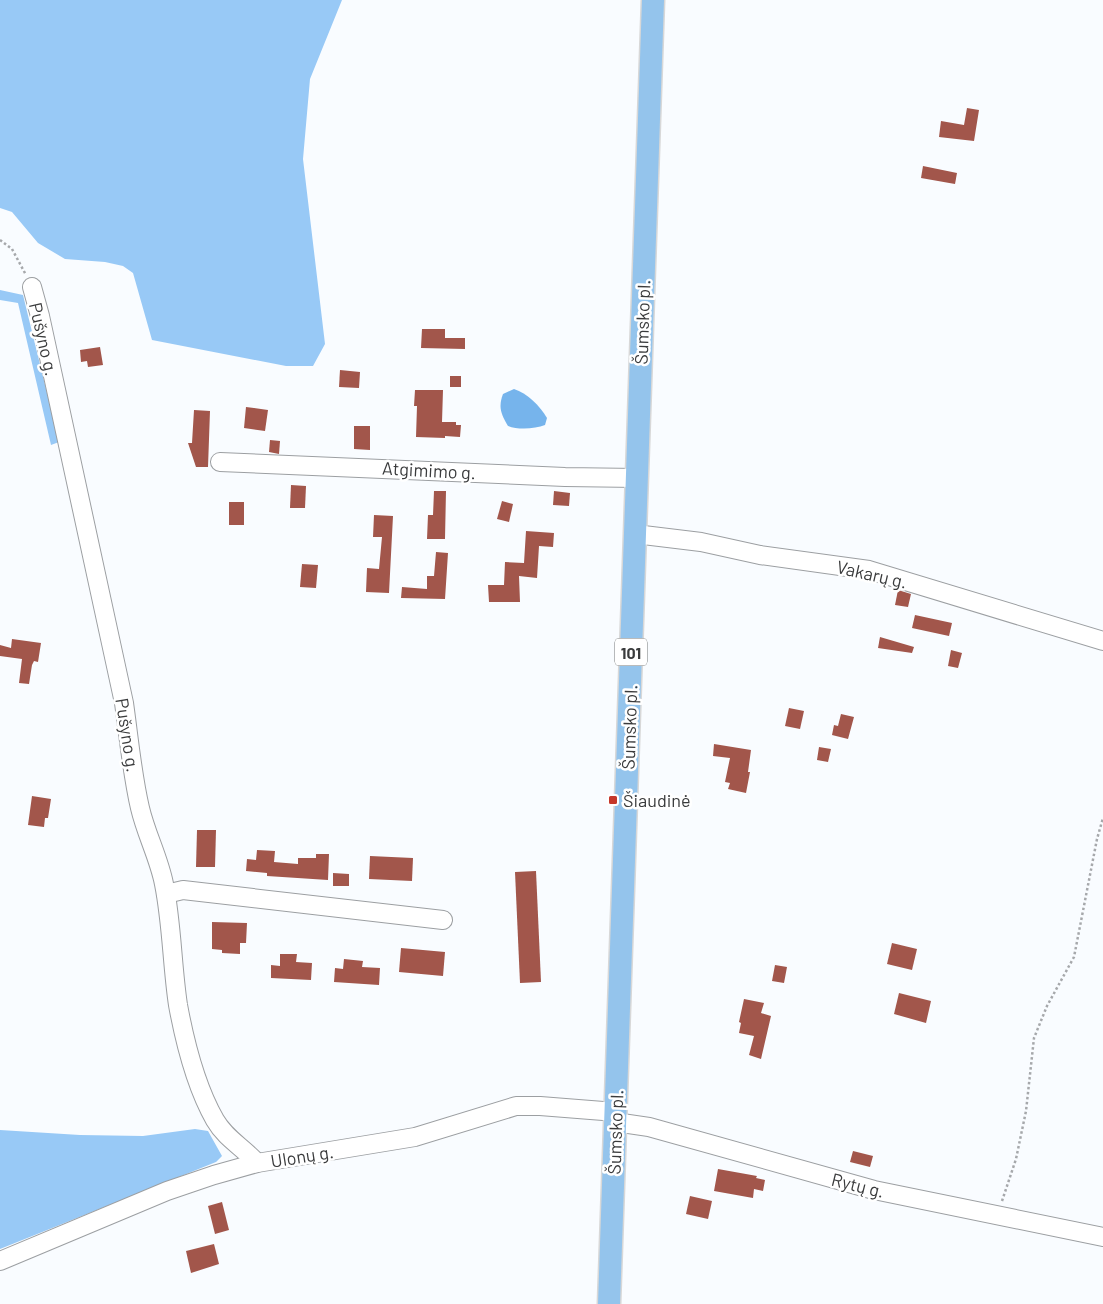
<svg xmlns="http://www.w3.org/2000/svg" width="1103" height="1304" viewBox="0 0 1103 1304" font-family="Barlow,sans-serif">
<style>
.forest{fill:#98c9f6}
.water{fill:#76b4ec}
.building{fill:#a2564b}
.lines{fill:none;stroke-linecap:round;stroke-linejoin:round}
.minor-casing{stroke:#9c9fa2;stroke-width:20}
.major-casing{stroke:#d8d8d8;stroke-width:25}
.path{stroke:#a6a8ab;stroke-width:2.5;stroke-dasharray:2.5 2.5;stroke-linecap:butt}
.minor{stroke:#fff;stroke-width:18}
.major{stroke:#94c4ec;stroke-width:22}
.poi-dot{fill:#c5372a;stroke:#fff;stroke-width:2}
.labels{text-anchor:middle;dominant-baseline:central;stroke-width:5;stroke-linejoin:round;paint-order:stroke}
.shield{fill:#fff;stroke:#757676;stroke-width:1}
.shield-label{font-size:16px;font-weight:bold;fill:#3a3b3c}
.street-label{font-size:18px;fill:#3a3b3c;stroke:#fff}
.poi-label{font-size:18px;fill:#3a3b3c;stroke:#fff;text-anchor:start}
</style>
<rect width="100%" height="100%" fill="#f9fcff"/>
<!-- forest -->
<g class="forest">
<polygon points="0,0 342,0 310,79 303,159 325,344 313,366 286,366 152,340 133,273 123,266 105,262 65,259 38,243 12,212 0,208"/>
<polygon points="0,290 23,295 59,442 51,445 18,303 0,300"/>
<polygon points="195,1129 208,1131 222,1156 216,1162 0,1249 0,1130 80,1135 143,1136"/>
</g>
<!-- water -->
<path class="water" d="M514,389C527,393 540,406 547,418L545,425C535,429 518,430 508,426C501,414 498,407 503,394Z"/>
<!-- building -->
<g class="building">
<polygon points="967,108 979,110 974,141 939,137 941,121 964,125"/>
<polygon points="923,166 957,173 955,184 921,178"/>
<polygon points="422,329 445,329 445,338 465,338 465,349 421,348"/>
<polygon points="100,347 103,365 88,367 87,361 81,362 80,350"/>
<polygon points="340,370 360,372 359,388 339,387"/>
<rect x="450" y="376" width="11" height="11"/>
<polygon points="415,390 443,390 442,422 456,422 456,425 461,425 460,437 445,436 445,438 416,437 417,406 414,406"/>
<polygon points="246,407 268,410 265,431 244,428"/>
<polygon points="194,410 210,411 208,467 196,467 188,443 192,443"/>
<polygon points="354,426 370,426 370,450 354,449"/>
<polygon points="270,440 280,441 279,454 269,452"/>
<polygon points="291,485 306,486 305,508 290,508"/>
<polygon points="434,491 446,491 445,539 427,539 428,515 433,515"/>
<polygon points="554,491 570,493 569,506 553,505"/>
<polygon points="502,501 513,504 509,522 497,519"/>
<rect x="229" y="502" width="15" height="23"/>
<polygon points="374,515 393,516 389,593 366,592 367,568 379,569 382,537 373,537"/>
<polygon points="526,531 554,533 553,547 539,546 537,578 519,576 520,602 489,602 488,585 504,585 505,562 524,563"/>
<polygon points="436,552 448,553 445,599 401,598 402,587 427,589 427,576 434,576"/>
<polygon points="302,564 318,565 316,588 300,587"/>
<polygon points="898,590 911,594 908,607 895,605"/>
<polygon points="915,615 952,623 949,636 912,628"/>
<polygon points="880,637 914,647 912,653 878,648"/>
<polygon points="12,639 41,643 38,662 34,661 32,665 29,684 19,683 22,659 0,656 0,645 11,648"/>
<polygon points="951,650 962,653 958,668 948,666"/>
<polygon points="789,708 804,711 800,729 785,726"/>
<polygon points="841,714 854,717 848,739 832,735 834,725 838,726"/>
<polygon points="714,744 751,750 748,772 750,772 746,793 728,789 730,783 725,782 730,758 713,756"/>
<polygon points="819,747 831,749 828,762 817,760"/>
<polygon points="32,796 51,799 48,818 45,818 44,827 28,825"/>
<polygon points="197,830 216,830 215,867 196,867"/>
<polygon points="257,850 275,851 274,862 298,864 298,858 316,858 316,854 329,854 328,880 267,876 267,873 246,871 247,859 256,860"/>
<polygon points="370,856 413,858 412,881 369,879"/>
<polygon points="536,871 541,982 520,983 515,872"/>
<polygon points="333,873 349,874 349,886 333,886"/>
<polygon points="212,922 247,923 246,943 240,943 240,954 222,953 222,950 212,949"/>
<polygon points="892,943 917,949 912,970 887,964"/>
<polygon points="401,948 445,952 443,976 399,972"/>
<polygon points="280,954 297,954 296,962 312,963 311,980 271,978 271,965 280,966"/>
<polygon points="344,959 363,961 362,967 380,968 379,985 334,982 335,968 343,969"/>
<polygon points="775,965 787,967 784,983 772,981"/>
<polygon points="899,993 931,1001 926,1023 894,1014"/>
<polygon points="744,999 764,1003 761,1013 771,1016 761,1059 749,1055 754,1036 739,1033 741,1023 739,1022"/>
<polygon points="853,1151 873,1156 870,1167 850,1162"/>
<polygon points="718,1169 757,1176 756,1178 765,1180 763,1191 754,1189 753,1198 714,1191"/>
<polygon points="690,1196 712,1201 708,1219 686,1214"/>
<polygon points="222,1202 229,1230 215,1234 208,1206"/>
<polygon points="214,1244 219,1264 191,1273 186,1251"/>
</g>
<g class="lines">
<!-- minor casing -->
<g class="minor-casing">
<g id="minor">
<path d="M32,287L40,316L124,703C129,738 132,774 140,808C146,834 159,858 164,884C172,924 172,965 178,1005C185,1043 195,1085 215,1120C226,1139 243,1147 257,1163"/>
<polyline points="220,462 565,477 637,478"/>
<polyline points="635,534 701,542 760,555 869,570 1103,641"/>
<polyline points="166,894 183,890 443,920"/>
<polyline points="615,1122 649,1127 874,1190 1103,1237"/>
<polyline points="0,1261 167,1191 214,1175 257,1163 415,1137 516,1106 540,1106 616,1112"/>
</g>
</g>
<!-- major casing -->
<g class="major-casing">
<polyline id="major" points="609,1304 653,0"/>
</g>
<!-- path -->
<g class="path">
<polyline points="0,240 12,249 26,275"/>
<polyline points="1002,1201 1016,1159 1026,1111 1034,1038 1047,1006 1074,957 1097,839 1103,818"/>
</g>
<!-- minor -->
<use href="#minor" class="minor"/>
<!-- major -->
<use href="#major" class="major"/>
</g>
<!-- markers -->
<rect class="poi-dot" x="608" y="795" width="10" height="10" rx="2.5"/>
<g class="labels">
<!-- shield labels -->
<rect class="shield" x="615" y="638.5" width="32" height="27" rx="4"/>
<g class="shield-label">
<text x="631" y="652">101</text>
</g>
<!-- street labels -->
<g class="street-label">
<text transform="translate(642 322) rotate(-88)">Šumsko pl.</text>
<text transform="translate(44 339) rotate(77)">Pušyno g.</text>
<text transform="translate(429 470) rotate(3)">Atgimimo g.</text>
<text transform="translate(872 574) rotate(13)">Vakarų g.</text>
<text transform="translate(629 727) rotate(-88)">Šumsko pl.</text>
<text transform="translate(128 735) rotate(81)">Pušyno g.</text>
<text transform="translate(615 1132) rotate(-88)">Šumsko pl.</text>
<text transform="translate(302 1156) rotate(-9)">Ulonų g.</text>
<text transform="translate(858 1185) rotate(14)">Rytų g.</text>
</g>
<!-- poi labels -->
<g class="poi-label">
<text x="623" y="800">Šiaudinė</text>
</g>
</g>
</svg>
